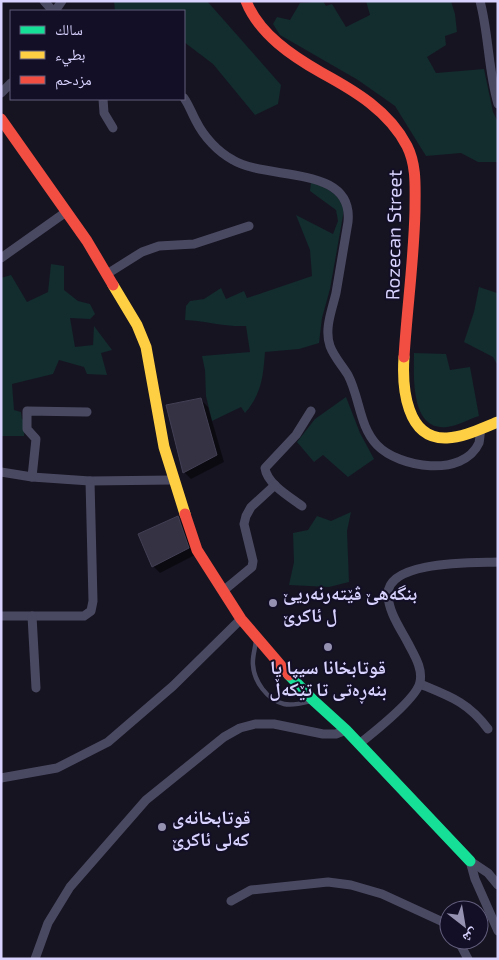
<svg xmlns="http://www.w3.org/2000/svg" width="499" height="960" viewBox="0 0 499 960" font-family="'Exo 2','Noto Naskh Arabic',sans-serif">
<style>
.green{fill:#132c2d}
.shadow{fill:#0007}
.building{fill:#343243;stroke:#433f54}
.lines{fill:none;stroke-linecap:round;stroke-linejoin:round}
.lane{stroke:#4a4962;stroke-width:4.5}
.street{stroke:#4a4962;stroke-width:9}
.fast{stroke:#16e098;stroke-width:11}
.slow{stroke:#ffcf43;stroke-width:11}
.jam{stroke:#f24e42;stroke-width:11}
.poi-dot{fill:#9591b1;stroke:#130f26;stroke-width:2}
.labels{text-anchor:middle;dominant-baseline:central;stroke-width:4;stroke-linejoin:round;paint-order:stroke}
.street-label{font-size:19px;fill:#d9d4ff;stroke:#130f26}
.poi-label{font-size:19px;font-weight:bold;fill:#d9d4ff;stroke:#130f26;text-anchor:start}
</style>
<rect width="100%" height="100%" fill="#161421"/>
<!-- green -->
<g class="green">
<polygon points="114,1 207,1 281,85 278,104 255,115 213,64 184,42 184,11 115,11"/>
<polygon points="323,1 326,6 332,4 346,27 370,15 366,1 451,1 455,14 457,32 445,36 446,45 427,57 436,73 484,69 493,112 498,122 498,162 478,162 461,153 426,156 395,106 358,80 280,35 273,24 277,17 290,20 300,3"/>
<path d="M311,182C327,188 339,193 344,210L330,289L322,318L319,343L299,349L265,352C263,377 262,393 245,413L241,407L212,421L206,396L205,370L202,356L250,352L246,326C225,327 206,321 185,320L186,306L190,301L204,299L221,288L226,299L244,291L247,298L312,276L310,250L296,215L333,234L338,221L336,210L310,191Z"/>
<polygon points="51,264 64,266 64,290 78,301 90,304 95,314 90,319 70,318 75,347 93,345 94,326 112,350 101,353 107,375 87,374 84,367 59,360 53,374 12,384 14,410 21,412 22,419 25,420 24,436 1,436 1,278 11,275 27,302 48,292"/>
<polygon points="479,287 497,293 498,294 498,366 493,357 464,342 474,312"/>
<path d="M414,353L446,354L450,370L470,367L479,416C469,419 458,426 447,427C410,431 414,376 414,353Z"/>
<polygon points="346,397 360,433 374,459 348,477 323,455 314,462 297,442 315,419"/>
<polygon points="351,512 347,531 349,582 329,587 289,585 294,562 293,533 308,530 317,516 331,521"/>
</g>
<!-- shadow -->
<g class="shadow">
<polygon points="201,400 208,407 224,462 191,479 184,472"/>
<polygon points="177,518 184,525 195,555 160,573 153,566"/>
</g>
<!-- building -->
<g class="building">
<polygon points="201,398 217,455 183,473 166,405"/>
<polygon points="178,516 189,548 152,567 138,534"/>
</g>
<g class="lines">
<!-- lane -->
<path class="lane" d="M256,641C255,649 252,658 253,665C254,681 267,700 284,704C293,706 303,703 311,701"/>
<!-- street -->
<g class="street">
<polyline points="44,1 53,11"/>
<path d="M480,1C489,35 488,70 498,104"/>
<polyline points="55,11 62,1"/>
<polyline points="1,93 11,83"/>
<path d="M184,98C189,105 192,114 196,121C204,137 218,152 233,160C267,181 354,164 348,222C344,246 340,270 336,293C332,310 324,329 330,346C334,357 342,365 348,375C360,398 359,426 377,445C399,468 463,478 479,443C480,439 480,432 481,428"/>
<polyline points="103,99 104,113 113,128"/>
<polyline points="1,258 66,212"/>
<polyline points="107,274 142,252 159,246 194,244 249,226"/>
<polyline points="1,472 32,477 90,481 173,480"/>
<polyline points="32,477 36,439 27,429 27,411 87,412"/>
<path d="M302,506C290,497 267,484 265,468L296,435L311,411"/>
<polyline points="223,591 252,567 253,561 244,524 246,516 251,507 275,485"/>
<polyline points="1,616 84,616 91,611 93,601 90,481"/>
<polyline points="32,616 36,688"/>
<path d="M420,684C449,696 468,702 488,729"/>
<path d="M359,744C373,733 417,698 420,682C423,668 414,655 408,643C400,628 388,611 388,594C388,560 475,563 498,562"/>
<polyline points="1,778 57,768 108,742 173,686 241,619"/>
<polyline points="470,861 475,879 498,931"/>
<polyline points="470,861 488,873 498,885"/>
<polyline points="231,901 251,890 328,882 351,885 382,894 443,922 449,927"/>
<polyline points="458,940 468,959"/>
<polyline points="35,959 48,923 70,887 146,800 224,737 240,728 255,724 274,724 323,734 336,734 346,730"/>
</g>
<!-- fast -->
<polyline class="fast" points="289,675 313,700 346,730 470,861"/>
<!-- slow -->
<g class="slow">
<polyline points="113,285 137,325 146,347 164,447 185,514"/>
<path d="M404,357C402,387 406,440 447,438C465,437 482,428 498,422"/>
</g>
<!-- jam -->
<g class="jam">
<path d="M246,1C259,34 292,56 322,73C355,91 389,111 407,146C417,166 415,188 415,210C414,259 407,308 404,357"/>
<polyline points="1,119 87,241 113,285"/>
<polyline points="185,514 197,550 241,619 289,675"/>
</g>
</g>
<!-- markers -->
<g class="poi-dot">
<circle cx="273" cy="603" r="5"/>
<circle cx="328" cy="647" r="5"/>
<circle cx="162" cy="827" r="5"/>
</g>
<g class="labels">
<!-- street labels -->
<g class="street-label">
<text transform="translate(393 235) rotate(-89)">Rozecan Street</text>
</g>
<!-- poi labels -->
<g class="poi-label">
<text x="283" y="592">بنگەهێ ڤێتەرنەریێ<tspan x="283" dy="22">ل ئاکرێ</tspan></text>
<text x="328" y="666" text-anchor="middle">قوتابخانا سیپا یا<tspan x="328" dy="22">بنەڕەتی تا تێکەڵ</tspan></text>
<text x="172" y="816">قوتابخانەی<tspan x="172" dy="22">کەلی ئاکرێ</tspan></text>
</g>
</g>
<!-- border -->
<rect width="499" height="960" fill="none" stroke="#d9d4ff" stroke-width="5"/>
<!-- legend -->
<rect x="10" y="10" width="175" height="90" fill="#130f26" stroke="#625e7d"/>
<rect x="20" y="26" width="25" height="8" fill="#16e098" stroke="#625e7d"/>
<text x="55" y="35" font-size="15" fill="#d9d4ff">سالك</text>
<rect x="20" y="51" width="25" height="8" fill="#ffcf43" stroke="#625e7d"/>
<text x="55" y="60" font-size="15" fill="#d9d4ff">بطيء</text>
<rect x="20" y="76" width="25" height="8" fill="#f24e42" stroke="#625e7d"/>
<text x="55" y="85" font-size="15" fill="#d9d4ff">مزدحم</text>
<!-- north arrow -->
<g transform="translate(464 925) rotate(149)"><circle r="24" fill="#130f26" stroke="#625e7d"/>
<path d="M0-4L9 19L0 12L-9 19Z" fill="#9591b1"/>
<text y="-8" font-size="14" font-weight="bold" text-anchor="middle" fill="#d9d4ff">ش</text>
</g>
</svg>
